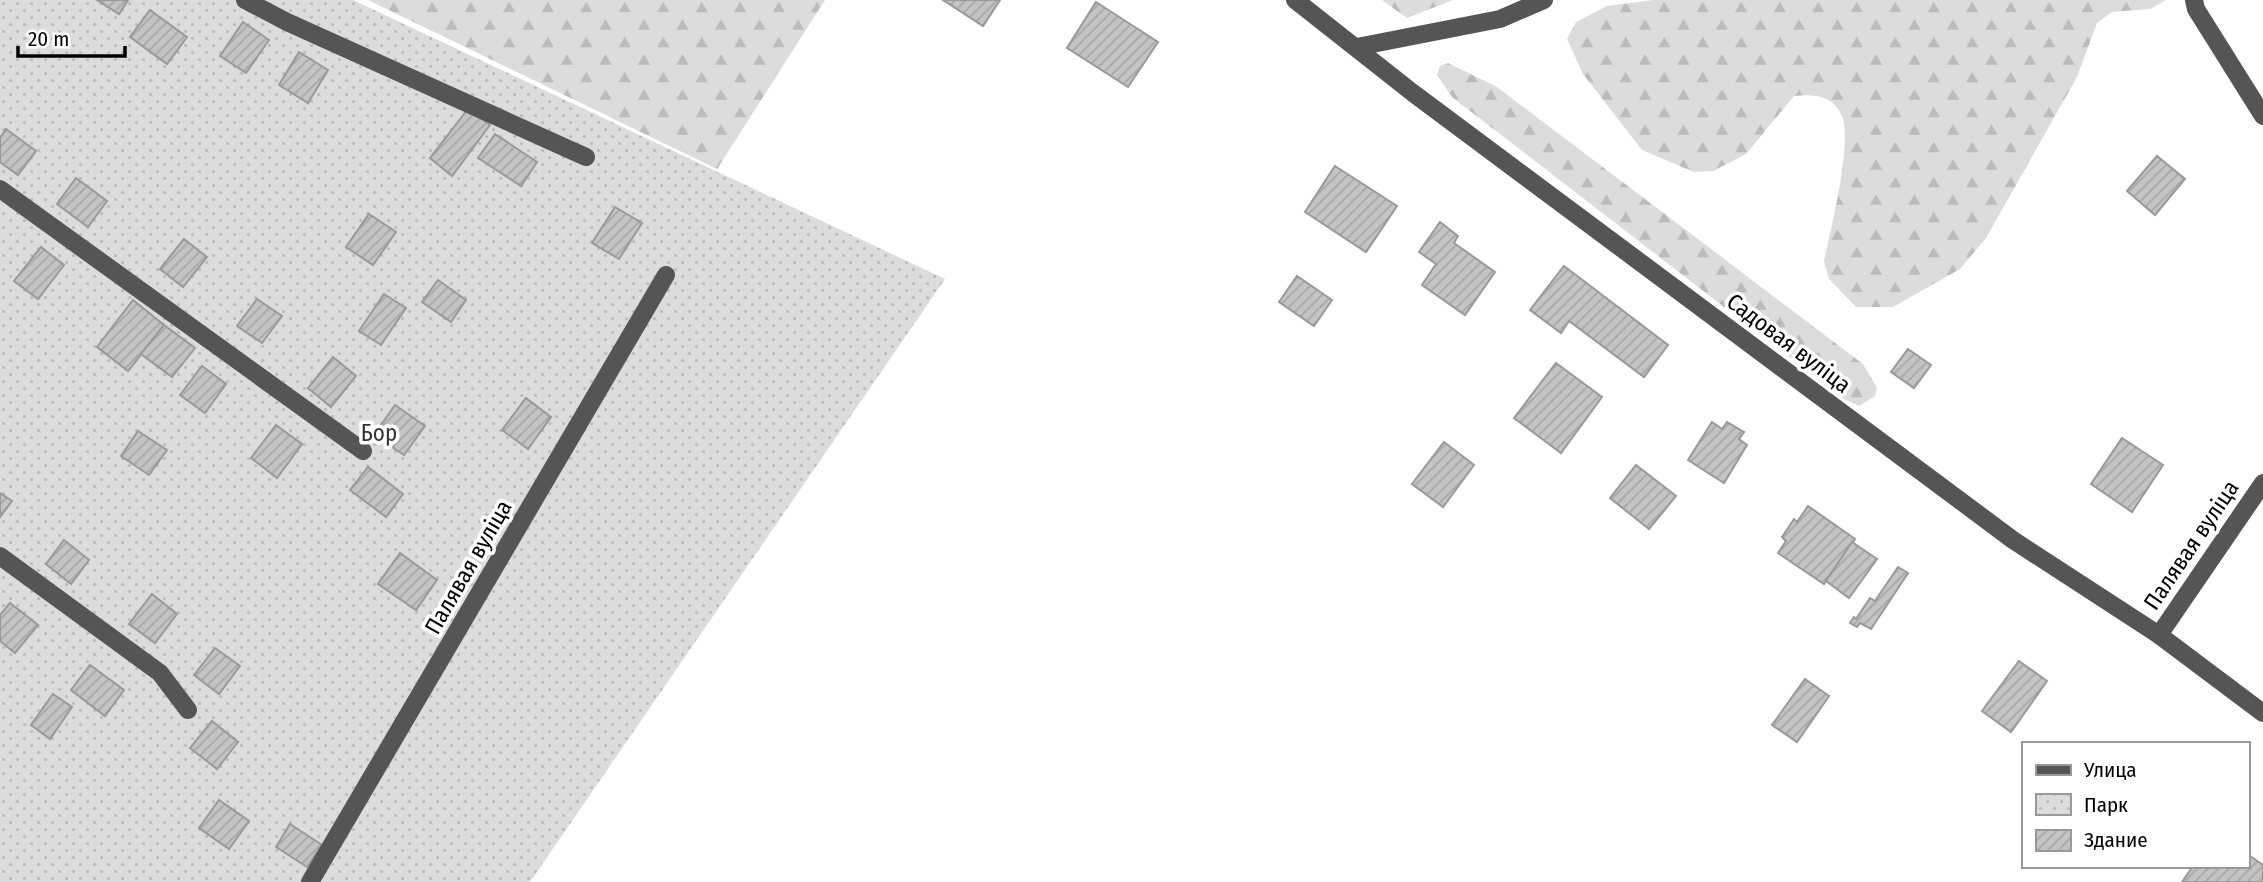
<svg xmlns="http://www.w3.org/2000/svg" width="2263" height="882" viewBox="0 0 2263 882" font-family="'Fira Sans Condensed',sans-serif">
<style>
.forest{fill:url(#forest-firs)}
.park{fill:url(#park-dots)}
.building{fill:url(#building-hatch);stroke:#999;stroke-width:2}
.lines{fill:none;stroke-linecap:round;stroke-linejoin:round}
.minor{stroke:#555;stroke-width:18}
.labels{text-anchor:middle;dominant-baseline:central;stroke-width:7;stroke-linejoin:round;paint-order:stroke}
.street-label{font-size:23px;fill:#000;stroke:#fff}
.park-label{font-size:23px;fill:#333;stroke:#fff}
</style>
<defs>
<pattern id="forest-firs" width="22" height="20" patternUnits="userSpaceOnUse" patternTransform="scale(1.75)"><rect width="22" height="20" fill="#dcdcdc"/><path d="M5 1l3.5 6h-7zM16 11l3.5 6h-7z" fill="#bbb"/></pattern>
<pattern id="park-dots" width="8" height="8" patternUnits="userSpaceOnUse" patternTransform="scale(1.75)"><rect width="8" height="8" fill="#dcdcdc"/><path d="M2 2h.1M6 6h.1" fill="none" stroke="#bbb" stroke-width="1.8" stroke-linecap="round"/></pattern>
<pattern id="building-hatch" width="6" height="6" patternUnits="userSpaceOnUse" patternTransform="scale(1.75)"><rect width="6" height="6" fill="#c4c4c4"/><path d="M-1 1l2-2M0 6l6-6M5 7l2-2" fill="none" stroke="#a7a7a7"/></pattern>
</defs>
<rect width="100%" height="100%" fill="#fff"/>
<!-- forest -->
<g class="forest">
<polygon points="368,0 825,0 717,169"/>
<polygon points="1382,0 1453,0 1407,18"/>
<path d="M1653,0H2166L2150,9L2112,12L2097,23L2077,77L1986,238L1960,269L1893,307H1856L1829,279L1824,261C1830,232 1854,139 1841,114C1832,95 1812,94 1794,96L1746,154L1713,171L1694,172L1642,150L1583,74L1567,39L1576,22L1607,6Z"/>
<polygon points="1448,63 1497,87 1863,364 1877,388 1875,396 1859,406 1842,398 1452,97 1437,75 1440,66"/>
</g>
<!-- park -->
<polygon class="park" points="0,0 353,0 945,279 530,882 0,882"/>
<!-- building -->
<g class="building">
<polygon points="97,0 128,0 119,14"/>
<polygon points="943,0 1000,0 983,26"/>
<polygon points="1096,2 1158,42 1128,87 1067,48"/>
<polygon points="150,10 187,37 167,64 130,37"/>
<polygon points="243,22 269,40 246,73 220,56"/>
<polygon points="299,52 328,70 308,103 279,85"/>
<polygon points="468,109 490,125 452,176 430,158"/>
<polygon points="6,129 36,151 18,175 0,162 0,138"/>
<polygon points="495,134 537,162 521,186 478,158"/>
<polygon points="2157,156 2185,179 2155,215 2127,191"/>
<polygon points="1335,166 1397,206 1366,252 1305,212"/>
<polygon points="76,178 107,201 88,227 57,204"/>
<polygon points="615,207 642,223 619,259 592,243"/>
<polygon points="369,214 396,232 373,265 346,247"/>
<polygon points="1440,222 1458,236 1454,243 1495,272 1465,315 1422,285 1436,264 1419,252"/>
<polygon points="184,239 207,257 183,287 160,269"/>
<polygon points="41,247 64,265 38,299 14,281"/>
<polygon points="1564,266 1668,345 1644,377 1569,321 1561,333 1530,310"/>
<polygon points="1297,276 1332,300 1314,326 1279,302"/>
<polygon points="438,280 466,300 451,322 422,302"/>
<polygon points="384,294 406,308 381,345 359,331"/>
<polygon points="257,299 282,316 262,343 237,326"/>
<polygon points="133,300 164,325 128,371 97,347"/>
<polygon points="164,325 195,348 172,377 141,354"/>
<polygon points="1908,349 1931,365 1914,388 1891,372"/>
<polygon points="333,357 356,376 331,407 308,388"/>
<polygon points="1556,363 1602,397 1561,453 1514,418"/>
<polygon points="202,366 226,384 205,413 180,395"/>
<polygon points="526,398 551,417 528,449 502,430"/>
<polygon points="395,405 425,426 404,455 374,435"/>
<polygon points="1712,422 1722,429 1727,422 1744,432 1739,439 1747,445 1724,483 1688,460"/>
<polygon points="276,425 302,444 277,478 251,458"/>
<polygon points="138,431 167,450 149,475 121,456"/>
<polygon points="2122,438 2163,465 2132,512 2091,484"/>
<polygon points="1444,442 1474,465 1443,507 1412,484"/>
<polygon points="1636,465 1676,496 1649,529 1610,498"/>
<polygon points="368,467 403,494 386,517 350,490"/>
<polygon points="0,493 12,501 0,517"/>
<polygon points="1808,506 1855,539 1824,584 1778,553 1786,541 1782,537 1794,519 1797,522"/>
<polygon points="64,540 89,560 71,584 46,564"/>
<polygon points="1852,542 1877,559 1849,598 1826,581"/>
<polygon points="400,553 437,580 416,610 378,584"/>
<polygon points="1898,567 1908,573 1871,629 1860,623 1857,627 1850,623 1854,617 1856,619 1870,598 1875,601"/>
<polygon points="152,594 177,614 155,643 129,624"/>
<polygon points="10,603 38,625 15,653 0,641 0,615"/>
<polygon points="215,648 240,666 219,694 194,675"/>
<polygon points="2019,661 2047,681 2011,732 1982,711"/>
<polygon points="90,665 124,690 105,716 71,690"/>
<polygon points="1805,679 1829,696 1797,742 1772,725"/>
<polygon points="53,694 72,707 50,739 31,725"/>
<polygon points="212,721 238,742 217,769 190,748"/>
<polygon points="219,800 249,821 229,849 199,828"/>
<polygon points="290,824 322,845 307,867 276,847"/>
<polygon points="2247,854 2263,865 2263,882 2182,882 2193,866 2247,866"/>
</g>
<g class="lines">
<!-- minor -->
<g class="minor">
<polyline points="245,0 287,22 586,157"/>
<polyline points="1295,0 1413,93 2013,540 2159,635 2263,713"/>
<polyline points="2194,0 2196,9 2263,116"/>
<polyline points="1357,47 1500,19 1544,0"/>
<polyline points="0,189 363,451"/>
<polyline points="0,556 160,673 188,710"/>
<polyline points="2159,635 2263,483"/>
<polyline points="310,882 666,275"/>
</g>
</g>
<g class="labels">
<!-- street labels -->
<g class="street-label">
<text transform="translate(1789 343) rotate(37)">Садовая вуліца</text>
<text transform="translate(2191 545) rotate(-56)">Палявая вуліца</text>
<text transform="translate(468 567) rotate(-60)">Палявая вуліца</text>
</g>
<!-- park labels -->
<g class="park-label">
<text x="379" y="433">Бор</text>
</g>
</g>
<!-- legend -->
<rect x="2022" y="742" width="228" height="126" fill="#ffffff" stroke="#999999" stroke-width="2"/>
<rect x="2036" y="765" width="35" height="10" fill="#555555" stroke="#999999" stroke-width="2"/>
<text x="2084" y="777" font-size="21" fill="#000000">Улица</text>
<rect x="2036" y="794" width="35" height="21" fill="url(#park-dots)" stroke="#999999" stroke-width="2"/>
<text x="2084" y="812" font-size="21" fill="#000000">Парк</text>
<rect x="2036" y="830" width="35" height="21" fill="url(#building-hatch)" stroke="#999999" stroke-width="2"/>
<text x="2084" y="847" font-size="21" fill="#000000">Здание</text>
<!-- scale -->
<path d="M18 46v10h107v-10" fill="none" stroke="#000000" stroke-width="3.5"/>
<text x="28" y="46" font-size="21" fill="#000000" stroke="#ffffff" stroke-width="5" paint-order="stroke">20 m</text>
</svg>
